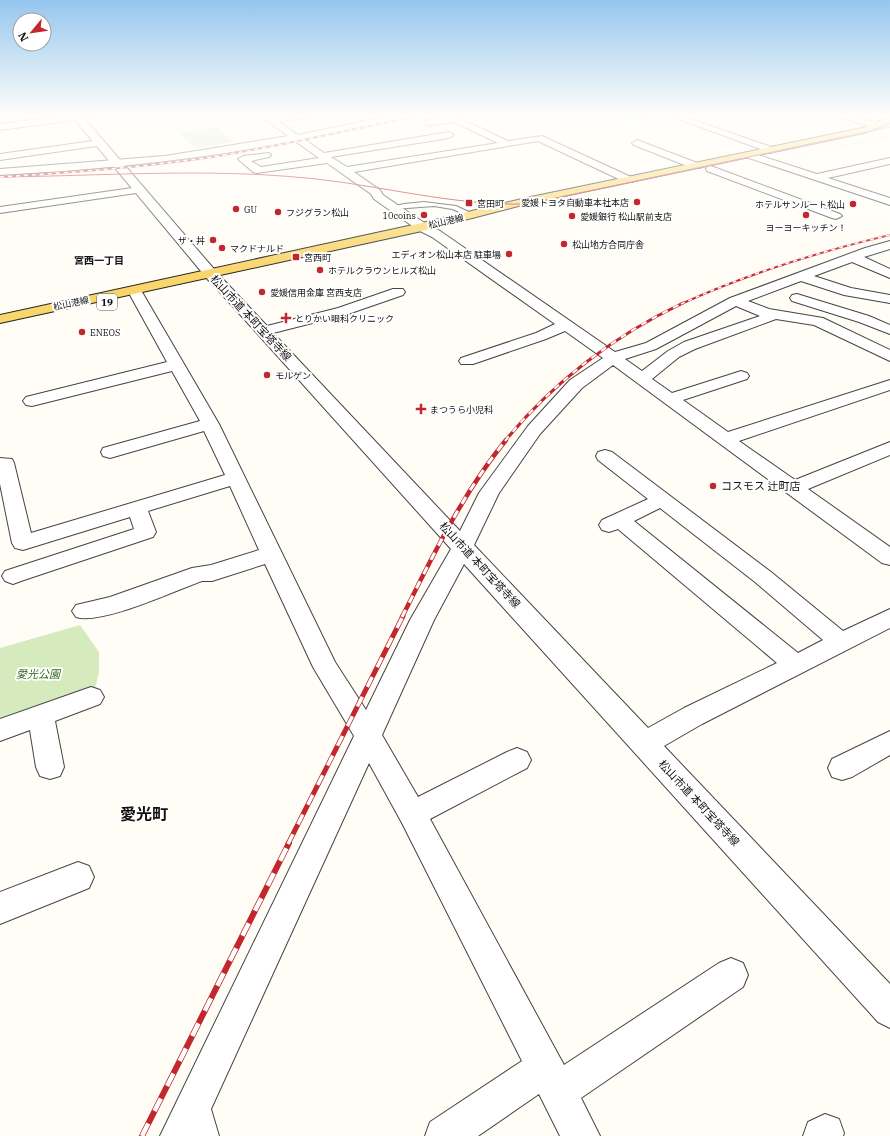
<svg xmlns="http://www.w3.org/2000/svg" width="890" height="1136" viewBox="0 0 890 1136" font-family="'IBM Plex Serif','Noto Sans JP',serif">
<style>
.green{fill:#d5ebbd}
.cemetery{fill:#d9e3c4}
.pitch{fill:#e6f2cf}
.plaza{fill:#f1ede2}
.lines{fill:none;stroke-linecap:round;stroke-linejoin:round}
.service-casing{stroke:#444;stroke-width:2}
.minor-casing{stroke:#444;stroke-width:2}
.tertiary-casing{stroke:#444;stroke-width:2}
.primary-casing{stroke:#222;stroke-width:2}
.service{fill:#fff;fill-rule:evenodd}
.minor{fill:#fff;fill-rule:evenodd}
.tertiary{fill:#fff;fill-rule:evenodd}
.primary{fill:#f9d66b;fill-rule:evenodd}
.tram{stroke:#c4262e;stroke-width:1}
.rail-far4-casing{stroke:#c4262e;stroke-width:2}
.rail-far3-casing{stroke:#c4262e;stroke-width:3}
.rail-far2-casing{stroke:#c4262e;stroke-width:4.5}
.rail-far1-casing{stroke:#c4262e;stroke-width:5}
.rail-casing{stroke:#c4262e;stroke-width:6}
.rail-far4{stroke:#fff;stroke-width:1.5;stroke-dasharray:4;stroke-linecap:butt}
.rail-far3{stroke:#fff;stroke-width:2;stroke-dasharray:6;stroke-linecap:butt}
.rail-far2{stroke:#fff;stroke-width:3;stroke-dasharray:8;stroke-linecap:butt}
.rail-far1{stroke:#fff;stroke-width:3.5;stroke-dasharray:11;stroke-linecap:butt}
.rail{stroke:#fff;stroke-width:4.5;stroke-dasharray:14;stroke-linecap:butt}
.poi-dot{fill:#c4262e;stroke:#fff;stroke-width:1.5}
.labels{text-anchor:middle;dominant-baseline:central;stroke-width:4;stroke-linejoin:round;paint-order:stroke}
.far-poi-label{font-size:9px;fill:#111;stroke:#fff;text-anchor:start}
.far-street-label{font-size:9px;fill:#111;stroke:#fff}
.far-neighbourhood-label{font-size:10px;font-weight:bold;fill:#111;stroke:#fff}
.shield{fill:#fff;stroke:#585858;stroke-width:1}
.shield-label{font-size:10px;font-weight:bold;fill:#111}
.street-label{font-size:11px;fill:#111;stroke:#fff}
.poi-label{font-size:11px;fill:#111;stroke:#fff;text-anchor:start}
.park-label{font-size:11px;font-style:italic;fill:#2f6b1f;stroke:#fff}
.near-quarter-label{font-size:16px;font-weight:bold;fill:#111;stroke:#fff}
</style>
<rect width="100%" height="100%" fill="#fffdf5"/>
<!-- green -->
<polygon class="green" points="80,625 99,652 99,672 94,693 0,725 0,648"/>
<!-- cemetery -->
<polygon class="cemetery" points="216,127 234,142 195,148 179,132"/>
<!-- pitch -->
<polygon class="pitch" points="610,115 666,115 669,116 630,123"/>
<!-- plaza -->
<polygon class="plaza" points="890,135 890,137 777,160 779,159"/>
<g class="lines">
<!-- service casing -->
<g class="service-casing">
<polygon id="service" points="424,202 456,206 475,215 472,217 452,209 434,206 394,209 391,207 404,204"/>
</g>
<!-- minor casing -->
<g class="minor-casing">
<g id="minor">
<path d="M259,115H268L272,117L311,115L307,118L278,121L298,135L392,115H407L403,118L304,139L324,153L449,132L454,135L449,138L331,157L347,167L498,143L454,122L428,126L424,123L425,121L447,117L448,115H452L508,141L542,136L633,178L634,180L633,182H625L538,141L354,172L380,190L383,195L426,224L440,231L615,352L646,343L730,298L865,248L890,241V249L864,257L890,269V278L852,262L814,276L851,288L890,295V303L844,295L801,281L748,301L769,309L823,318L890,350V361L814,325L776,319L695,349L679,357L652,379L672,393L735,373L741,371L747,373L749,376L747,379L683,400L728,432L890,380V390L739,441L795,480L890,442V455L808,489L890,547V565L882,563L613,365L582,388L540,434L499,493L474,545L648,728L684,708L777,663L618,529L609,532L602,530L599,525L602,520L648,499L598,460L596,456L598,452L605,450L612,452L771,572L843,631L890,609V628L702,724L664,746L890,984V1028L878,1022L464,564L434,620L382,735L418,797L507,752L517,748L527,752L531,760L527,768L430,819L564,1065L719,963L731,958L743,963L748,975L743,987L581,1098L600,1136H560L539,1094L478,1136H425L430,1122L522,1061L402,823L369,763L211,1109L219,1136H160L354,736L313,667L265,564L212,581H202C174,591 102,625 76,617L72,611L76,605L110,597L192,568L211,565L259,550L230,486L148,511L156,532L153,537L21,581L13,584L5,581L2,576L5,571L134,529L130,517L23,550L15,548L12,543L0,484V458L12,459L14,463L31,533L225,475L204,431L110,458L103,456L101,452L103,448L200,421L172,371L32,406L26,405L23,401L26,397L167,362L130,295L132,292H142L219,424L335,662L366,710L410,620L451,549L208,279L210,276H220L267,326L338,308L393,289H403L405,292L403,295L348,314L273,333L460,531L479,493L528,426L570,380L603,358L565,331L546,339L473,364H461L459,361L461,358L536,333L555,324L432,237L418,230L374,199L371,194L327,163L257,173L253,172L238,159L243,156L269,153L271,155L269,157L251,161L261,167L319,158L295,141C197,160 99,170 0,175V169L165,156L288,136ZM736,306L760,316L684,342L668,351L642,371L625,359L656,349ZM660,508L755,582L823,640L798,653L634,521Z"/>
<polygon points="668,115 679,115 774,148 776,150 771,153 768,152"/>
<polygon points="833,115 846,115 878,123 879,125 875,128"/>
<polygon points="100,140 103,141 103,145 0,160 0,154"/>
<polygon points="637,140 700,164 701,166 700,168 692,168 634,145 632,143"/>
<polygon points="749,152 817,174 890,158 890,164 828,178 890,198 890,205 746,157 744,155 746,153"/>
<polygon points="711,166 840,214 842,216 836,219 832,218 707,171 706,169 707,167"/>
<polygon points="139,187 144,190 143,192 0,213 0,207"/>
<polygon points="797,294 869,316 890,325 890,334 859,322 792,301 790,298 792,295"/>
<polygon points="91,687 100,690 104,697 100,704 55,721 64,767 60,776 50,779 40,776 36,767 30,730 0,741 0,719"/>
<polygon points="890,731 890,755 852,777 842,780 832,777 828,768 832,759"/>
<polygon points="78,862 89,866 94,877 89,888 0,924 0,892"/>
<polygon points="825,1114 839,1119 844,1133 843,1136 803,1136 808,1122"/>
</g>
</g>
<!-- tertiary casing -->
<g class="tertiary-casing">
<polygon id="tertiary" points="72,115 94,115 93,117 84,118 220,276 222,279 220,282 210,282 75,120 0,130 0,124"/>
</g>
<!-- primary casing -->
<g class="primary-casing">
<polygon id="primary" points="890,117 890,123 864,133 526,204 422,231 0,323 0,315 422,223 526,198 862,128"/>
</g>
<!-- service -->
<use href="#service" class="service"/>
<!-- minor -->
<use href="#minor" class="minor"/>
<!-- tertiary -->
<use href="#tertiary" class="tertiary"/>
<!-- primary -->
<use href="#primary" class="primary"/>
<!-- tram -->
<path class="tram" d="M0,177C102,176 204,168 306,178C381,185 452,206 528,204L890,127"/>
<!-- rail-far4 casing -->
<g class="rail-far4-casing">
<g id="rail-far4">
<path d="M0,177C66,173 133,168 199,159C274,148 348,130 422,115"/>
<path d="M681,304C749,273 818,252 890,235"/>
</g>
</g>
<!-- rail-far3 casing -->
<g class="rail-far3-casing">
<path id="rail-far3" d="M505,441C552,383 615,335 683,303"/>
</g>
<!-- rail-far2 casing -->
<g class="rail-far2-casing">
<path id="rail-far2" d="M402,617C433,556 462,494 506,440"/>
</g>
<!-- rail-far1 casing -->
<g class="rail-far1-casing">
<polyline id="rail-far1" points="288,844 403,616"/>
</g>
<!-- rail casing -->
<g class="rail-casing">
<polyline id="rail" points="142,1136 289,843"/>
</g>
<!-- rail-far4 -->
<use href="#rail-far4" class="rail-far4"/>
<!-- rail-far3 -->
<use href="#rail-far3" class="rail-far3"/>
<!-- rail-far2 -->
<use href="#rail-far2" class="rail-far2"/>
<!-- rail-far1 -->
<use href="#rail-far1" class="rail-far1"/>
<!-- rail -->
<use href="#rail" class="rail"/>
</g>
<!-- sky -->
<linearGradient id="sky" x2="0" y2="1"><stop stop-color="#95c6ee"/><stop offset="0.42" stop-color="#fffefa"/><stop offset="1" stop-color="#fffefa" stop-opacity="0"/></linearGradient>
<rect width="890" height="274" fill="url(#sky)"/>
<!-- markers -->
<g class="poi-dot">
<circle cx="637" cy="202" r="4"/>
<rect x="465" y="199" width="8" height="8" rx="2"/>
<circle cx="853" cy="204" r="4"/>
<circle cx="236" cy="209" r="4"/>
<circle cx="278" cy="212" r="4"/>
<circle cx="424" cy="215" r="4"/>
<circle cx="806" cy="215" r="4"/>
<circle cx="572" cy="216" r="4"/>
<circle cx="213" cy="240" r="4"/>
<circle cx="564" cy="244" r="4"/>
<circle cx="222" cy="248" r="4"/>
<circle cx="509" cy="254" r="4"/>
<rect x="292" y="253" width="8" height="8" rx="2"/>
<circle cx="320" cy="270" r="4"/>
<circle cx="262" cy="292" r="4"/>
<path d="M284 312h4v4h4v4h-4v4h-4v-4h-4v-4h4z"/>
<circle cx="82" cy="332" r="4"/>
<circle cx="267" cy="375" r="4"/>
<path d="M419 403h4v4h4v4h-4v4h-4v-4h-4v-4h4z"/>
<circle cx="713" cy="486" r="4"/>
</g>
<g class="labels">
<!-- far-poi labels -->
<g class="far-poi-label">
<text x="629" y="202" text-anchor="end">愛媛トヨタ自動車本社本店</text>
<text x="477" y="203">宮田町</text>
<text x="845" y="204" text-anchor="end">ホテルサンルート松山</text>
<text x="244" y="209">GU</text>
<text x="286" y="212">フジグラン松山</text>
<text x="416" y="215" text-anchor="end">10coins</text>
<text x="580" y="216">愛媛銀行 松山駅前支店</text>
<text x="806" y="227" text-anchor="middle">ヨーヨーキッチン！</text>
<text x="205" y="240" text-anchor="end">ザ・丼</text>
<text x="572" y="244">松山地方合同庁舎</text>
<text x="230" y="248">マクドナルド</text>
<text x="501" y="254" text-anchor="end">エディオン松山本店 駐車場</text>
<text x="304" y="257">宮西町</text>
<text x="328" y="270">ホテルクラウンヒルズ松山</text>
<text x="270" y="292">愛媛信用金庫 宮西支店</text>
<text x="295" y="318">とりかい眼科クリニック</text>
<text x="90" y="332">ENEOS</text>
<text x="275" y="375">モルゲン</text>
<text x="430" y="409">まつうら小児科</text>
</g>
<!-- far-street labels -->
<g class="far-street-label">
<text transform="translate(446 221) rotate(-13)">松山港線</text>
<text transform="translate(71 303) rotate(-12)">松山港線</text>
</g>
<!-- far-neighbourhood labels -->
<g class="far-neighbourhood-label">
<text x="99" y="260">宮西一丁目</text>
</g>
<!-- shield labels -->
<rect class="shield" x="97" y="294" width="20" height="16" rx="3"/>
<g class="shield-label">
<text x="107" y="302">19</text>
</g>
<!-- street labels -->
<g class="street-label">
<text transform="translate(251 318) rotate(47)">松山市道 本町宝塔寺線</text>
<text transform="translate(480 565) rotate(47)">松山市道 本町宝塔寺線</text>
<text transform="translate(699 803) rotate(47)">松山市道 本町宝塔寺線</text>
</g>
<!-- poi labels -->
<g class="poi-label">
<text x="721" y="486">コスモス 辻町店</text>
</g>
<!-- park labels -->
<g class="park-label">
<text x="38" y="674">愛光公園</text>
</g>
<!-- near-quarter labels -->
<g class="near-quarter-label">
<text x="144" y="814">愛光町</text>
</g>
</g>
<!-- north arrow -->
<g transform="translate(32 32) rotate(241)"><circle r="19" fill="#ffffff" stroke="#a0a0a0"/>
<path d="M0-3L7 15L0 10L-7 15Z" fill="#c4262e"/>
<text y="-6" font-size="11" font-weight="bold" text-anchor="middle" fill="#111111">N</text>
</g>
</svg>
